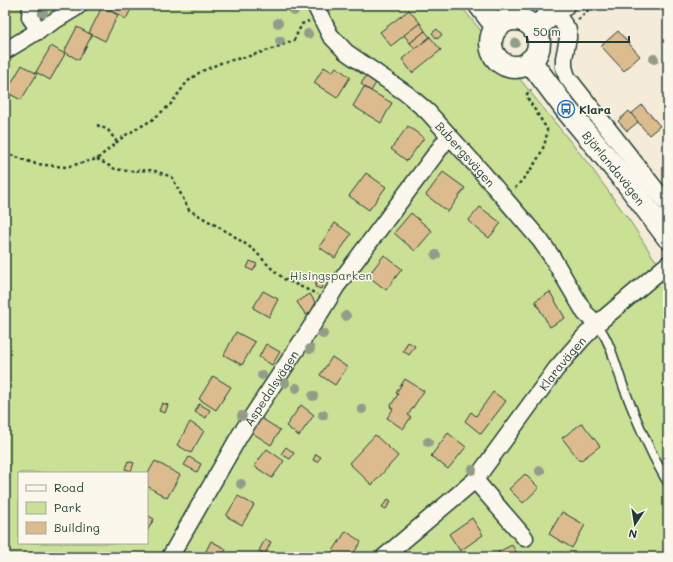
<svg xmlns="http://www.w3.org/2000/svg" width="673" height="562" viewBox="0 0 673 562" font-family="Mali,sans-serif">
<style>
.green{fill:#c9e095;stroke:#748e64;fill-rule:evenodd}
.building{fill:#dcbc8f;stroke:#1f3d34}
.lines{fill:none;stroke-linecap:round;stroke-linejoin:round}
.lane-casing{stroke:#1f3d34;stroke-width:11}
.street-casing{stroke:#1f3d34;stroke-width:19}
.secondary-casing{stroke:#1f3d34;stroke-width:25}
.path{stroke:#1f3d34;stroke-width:2.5;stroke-dasharray:3 3;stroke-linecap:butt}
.lane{stroke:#fbf7ec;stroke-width:8}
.street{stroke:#fbf7ec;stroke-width:16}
.secondary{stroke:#fbf7ec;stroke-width:22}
.tree{fill:#929d89}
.labels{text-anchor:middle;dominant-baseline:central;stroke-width:3;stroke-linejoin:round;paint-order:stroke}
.poi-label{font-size:12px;font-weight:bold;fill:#1f3d34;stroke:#fbf7ec;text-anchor:start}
.street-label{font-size:12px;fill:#1f3d34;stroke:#fbf7ec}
.park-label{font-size:12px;fill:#415e47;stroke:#fbf7ec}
</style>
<rect width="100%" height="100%" fill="#f5ebd9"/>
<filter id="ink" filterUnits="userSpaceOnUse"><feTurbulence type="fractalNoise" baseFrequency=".025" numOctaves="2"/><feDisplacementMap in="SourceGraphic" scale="8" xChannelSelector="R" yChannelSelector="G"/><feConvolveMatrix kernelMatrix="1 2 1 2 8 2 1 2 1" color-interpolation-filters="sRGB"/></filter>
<g filter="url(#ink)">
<!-- green -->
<path class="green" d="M5,5H460L590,166L632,224L653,257L668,274V557H5ZM19,473H147V543H19Z"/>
<!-- building -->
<g class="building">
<polygon points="113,5 133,5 126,19 110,10"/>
<polygon points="102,7 118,15 105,41 89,33"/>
<polygon points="409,10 420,23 391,46 380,32"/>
<polygon points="420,23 425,31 410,43 404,35"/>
<polygon points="77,27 92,35 79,60 64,52"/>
<polygon points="437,29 442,35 437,39 432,33"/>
<polygon points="425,31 430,37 415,49 410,43"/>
<polygon points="618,31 640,56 624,71 601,46"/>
<polygon points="430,37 441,50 412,73 402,59"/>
<polygon points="51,46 65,54 50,80 36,72"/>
<polygon points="22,65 37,74 21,100 6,92"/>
<polygon points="324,67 332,72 336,67 350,77 337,98 314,83"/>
<polygon points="366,76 376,83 371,91 361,84"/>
<polygon points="364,87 392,103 381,123 353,106"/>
<polygon points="642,105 660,126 649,135 631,114"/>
<polygon points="629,111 638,122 627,131 618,121"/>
<polygon points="408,126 424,138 407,161 391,149"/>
<polygon points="443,172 465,188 448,212 426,195"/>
<polygon points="366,173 386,187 369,210 349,196"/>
<polygon points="480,207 501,223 489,238 468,221"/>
<polygon points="411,213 432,231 415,251 394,233"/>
<polygon points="335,223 351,234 335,258 319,247"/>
<polygon points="384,255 402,269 386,290 368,276"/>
<polygon points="250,261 257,264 253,271 247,268"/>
<polygon points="318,276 325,278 321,289 315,287"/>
<polygon points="263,291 278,299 269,317 253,308"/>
<polygon points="550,292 565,318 550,327 535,301"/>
<polygon points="310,294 318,307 306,315 297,302"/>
<polygon points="236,332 255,342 242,365 224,355"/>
<polygon points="408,342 415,346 409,355 403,351"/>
<polygon points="266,344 280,352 272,365 259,357"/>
<polygon points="332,357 347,367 335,385 320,375"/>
<polygon points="213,376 231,387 216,410 199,399"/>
<polygon points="405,379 424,391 408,415 411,417 403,429 387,418 393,409 390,407 398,394 396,393"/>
<polygon points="493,392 506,401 481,434 465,421 471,412 476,416"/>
<polygon points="162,403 168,405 165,413 159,411"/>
<polygon points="199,404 210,410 206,418 195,412"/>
<polygon points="301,405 314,415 299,436 286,426"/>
<polygon points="261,418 280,430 271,445 251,432"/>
<polygon points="190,422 204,431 191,453 177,445"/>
<polygon points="582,423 600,446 580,461 562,438"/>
<polygon points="448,433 466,447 448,469 431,456"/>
<polygon points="375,435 398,456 372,485 349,463"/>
<polygon points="286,447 294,453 290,459 281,454"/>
<polygon points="267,449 284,461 272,478 254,466"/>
<polygon points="316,454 321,457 317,462 313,460"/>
<polygon points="189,457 201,464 197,472 184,465"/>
<polygon points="128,461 134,463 131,471 125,469"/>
<polygon points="155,461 180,475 167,498 147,486 147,475"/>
<polygon points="525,474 539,488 523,503 509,489"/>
<polygon points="238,496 254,505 242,525 226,516"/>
<polygon points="388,499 391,501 386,509 382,507"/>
<polygon points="562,512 585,525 572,548 549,534"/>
<polygon points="147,515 154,519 147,531"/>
<polygon points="472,518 483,535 460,551 449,534"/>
<polygon points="346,531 361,542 351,557 329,557"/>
<polygon points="265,539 271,542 265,554 259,551"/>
<polygon points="211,541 226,549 222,557 203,557"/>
<polygon points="512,545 519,557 500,557 498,552"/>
</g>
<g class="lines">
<!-- lane casing -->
<g class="lane-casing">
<path id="lane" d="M597,324C611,342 616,367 624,388C636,419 651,455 668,483"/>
</g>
<!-- street casing -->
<g class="street-casing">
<g id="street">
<polyline points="31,5 30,17 39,31"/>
<path id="s1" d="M315,5L330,35L346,52L407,94L428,112L481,171L540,240L552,257L585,313L597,324"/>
<polyline points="555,12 568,30 568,38 564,58 564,67 567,77 668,205"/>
<polyline points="5,51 74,9 79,5"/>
<polyline points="475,480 525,538"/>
<path id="s2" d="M170,557L240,435L319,315L336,287L449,136"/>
<path id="s3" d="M384,557L475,480L556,369L583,338L597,324L668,264"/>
</g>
</g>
<!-- secondary casing -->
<g class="secondary-casing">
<g id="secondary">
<polyline points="480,5 497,27"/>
<circle cx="515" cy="43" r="24"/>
<polyline points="534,29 563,5"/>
<path id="s4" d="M530,61L566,109L628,184L668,237"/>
</g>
</g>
<!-- path -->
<g class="path">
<polyline points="522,5 535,5"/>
<polyline points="578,20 593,5"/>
<polyline points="97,125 108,130 117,142"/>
<polyline points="5,153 36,164 66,167 97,159 124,136 152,120 170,105 187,82 200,72 223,62 246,57 275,48 294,40 302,24 309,21"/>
<polyline points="97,159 115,169 128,171 152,170 172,177 189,210 231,234 254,250 270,267 284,279 317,294"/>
<path d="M515,188C529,173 547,151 547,129L528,99L527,94L531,90"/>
</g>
<!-- lane -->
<use href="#lane" class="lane"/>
<!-- street -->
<use href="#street" class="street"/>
<!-- secondary -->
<use href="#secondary" class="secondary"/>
</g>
<!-- trees -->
<g class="tree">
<circle cx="294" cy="11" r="5"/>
<circle cx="43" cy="13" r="5"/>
<circle cx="278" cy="23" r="5"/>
<circle cx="308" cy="34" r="5"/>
<circle cx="280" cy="41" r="5"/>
<circle cx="515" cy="43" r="5"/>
<circle cx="654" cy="59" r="5"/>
<circle cx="436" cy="255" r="5"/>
<circle cx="346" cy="316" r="5"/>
<circle cx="323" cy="334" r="5"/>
<circle cx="310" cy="349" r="5"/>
<circle cx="262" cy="375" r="5"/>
<circle cx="285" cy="383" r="5"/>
<circle cx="296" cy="388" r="5"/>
<circle cx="313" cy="396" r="5"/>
<circle cx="362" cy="409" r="5"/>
<circle cx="323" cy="415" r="5"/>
<circle cx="242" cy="416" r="5"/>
<circle cx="428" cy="442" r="5"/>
<circle cx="472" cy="470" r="5"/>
<circle cx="540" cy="471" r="5"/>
<circle cx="241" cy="484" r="5"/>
</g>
</g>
<!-- icons -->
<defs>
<g id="bus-ring" transform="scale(0.9)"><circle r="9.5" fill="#fbf7ec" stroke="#1f6fb2" stroke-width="1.5"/><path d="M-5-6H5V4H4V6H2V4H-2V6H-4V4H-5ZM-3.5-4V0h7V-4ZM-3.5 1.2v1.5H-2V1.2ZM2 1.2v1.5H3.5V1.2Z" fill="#1f6fb2"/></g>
</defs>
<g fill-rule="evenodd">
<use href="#bus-ring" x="566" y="109"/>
</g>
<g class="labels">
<!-- poi labels -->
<g class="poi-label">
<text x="579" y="109">Klara</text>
</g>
<!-- street labels -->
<g class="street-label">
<text stroke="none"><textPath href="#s1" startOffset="215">Bubergsvägen</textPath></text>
<text stroke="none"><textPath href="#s4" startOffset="136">Björlandavägen</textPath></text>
<text stroke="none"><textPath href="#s3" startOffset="265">Klaravägen</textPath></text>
<text stroke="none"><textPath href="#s2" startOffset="197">Aspedalsvägen</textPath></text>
</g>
<!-- park labels -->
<g class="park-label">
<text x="331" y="275">Hisingsparken</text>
</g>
</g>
<!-- margin -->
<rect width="673" height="562" fill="none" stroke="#fbf7ec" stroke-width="20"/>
<rect x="10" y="10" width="653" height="542" fill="none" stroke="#1f3d34" stroke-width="1.5" filter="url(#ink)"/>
<!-- legend -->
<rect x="18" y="472" width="130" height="72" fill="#fbf7ec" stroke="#a3ada2"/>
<rect x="26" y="485" width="20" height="6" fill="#fbf7ec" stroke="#a3ada2"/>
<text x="54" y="492" font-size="12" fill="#1f3d34">Road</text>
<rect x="26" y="502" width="20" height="12" fill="#c9e095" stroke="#a3ada2"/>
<text x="54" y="512" font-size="12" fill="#1f3d34">Park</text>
<rect x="26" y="522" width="20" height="12" fill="#dcbc8f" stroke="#a3ada2"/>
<text x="54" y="532" font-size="12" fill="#1f3d34">Building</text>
<!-- north arrow -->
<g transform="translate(635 524) rotate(192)" stroke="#fbf7ec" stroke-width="3" paint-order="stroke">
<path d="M0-3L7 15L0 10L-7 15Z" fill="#1f3d34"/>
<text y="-6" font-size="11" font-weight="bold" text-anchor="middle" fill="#1f3d34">N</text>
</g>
<!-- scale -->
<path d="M527 36v6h102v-6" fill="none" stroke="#1f3d34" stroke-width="2"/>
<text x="533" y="36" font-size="12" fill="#1f3d34" stroke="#fbf7ec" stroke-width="3" paint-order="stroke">50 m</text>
</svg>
